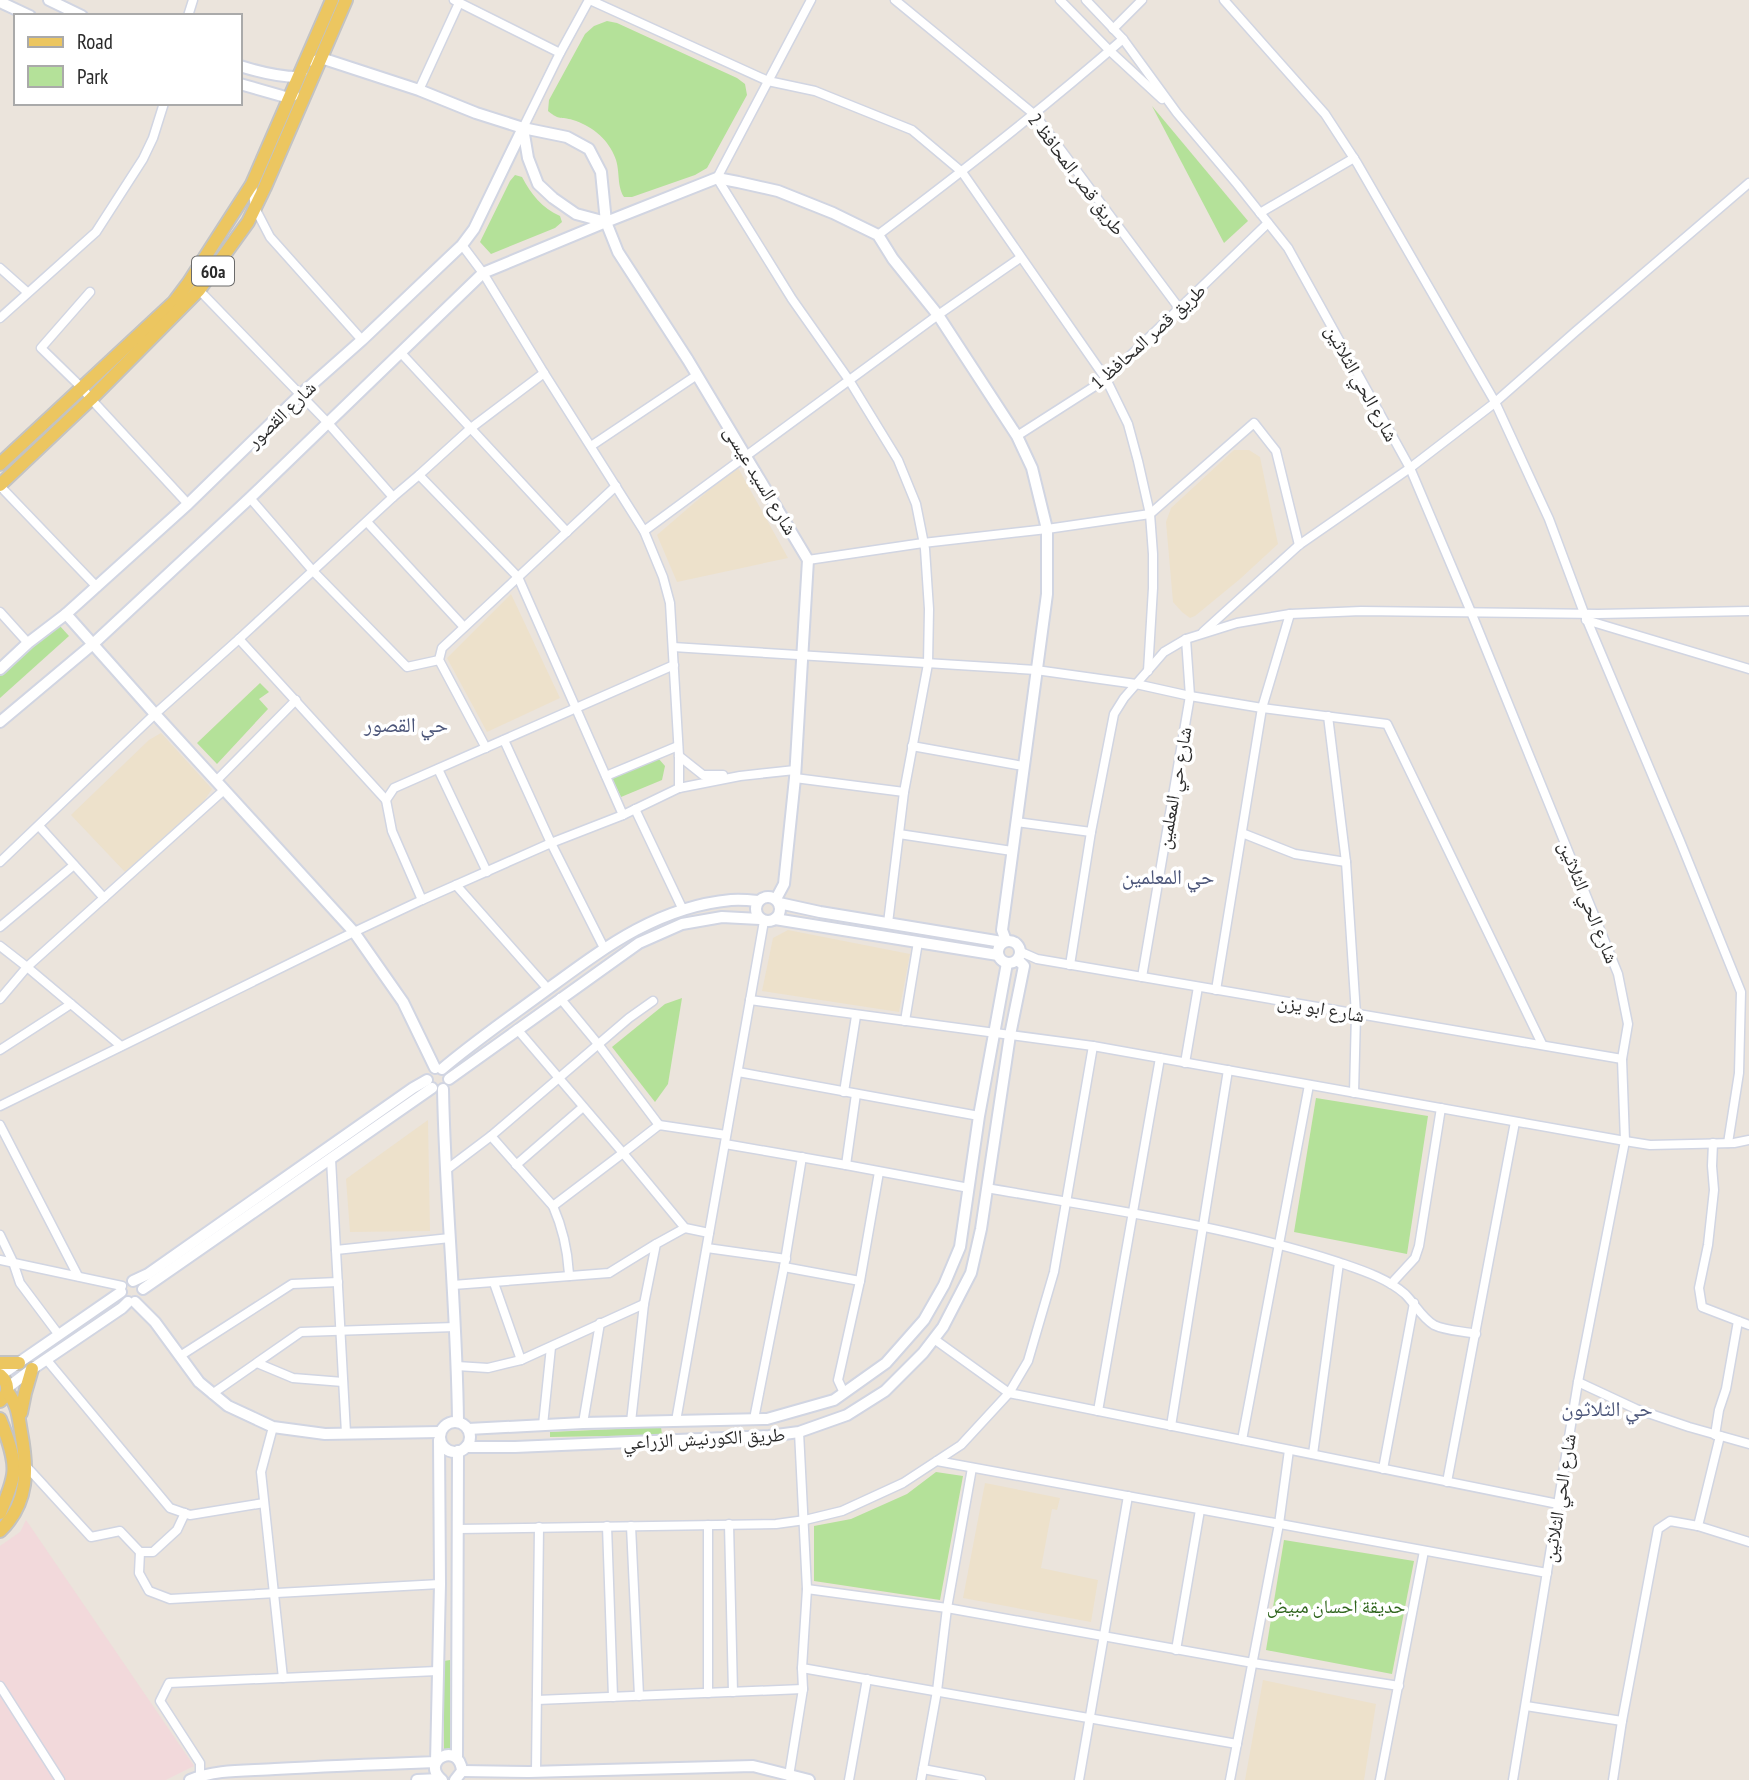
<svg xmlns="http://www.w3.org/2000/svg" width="1749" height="1780" viewBox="0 0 1749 1780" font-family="'PT Sans Narrow','Noto Naskh Arabic',sans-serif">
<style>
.education{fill:#ede1cb}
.medical{fill:#f2d9db}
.green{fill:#b4e199}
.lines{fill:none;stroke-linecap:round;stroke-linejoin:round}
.minor-casing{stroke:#d1d5e2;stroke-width:11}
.tertiary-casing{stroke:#d1d5e2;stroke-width:14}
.primary-casing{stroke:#c3c3c3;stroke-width:16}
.minor{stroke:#fff;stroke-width:8}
.tertiary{stroke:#fff;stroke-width:10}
.primary{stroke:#ecc660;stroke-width:12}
.labels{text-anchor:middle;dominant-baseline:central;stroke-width:7;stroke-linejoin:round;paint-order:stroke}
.shield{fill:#fff;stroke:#6a6a6a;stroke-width:2}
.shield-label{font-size:18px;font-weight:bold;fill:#2a2a2a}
.street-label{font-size:19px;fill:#2a2a2a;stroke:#fff}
.park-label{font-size:19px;fill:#2e641c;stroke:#fff}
.neighbourhood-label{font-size:21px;fill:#4b5579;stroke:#fff}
</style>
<rect width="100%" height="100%" fill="#ebe4dc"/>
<!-- education -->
<g class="education">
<polygon points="1234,450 1249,450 1260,457 1278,544 1240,579 1195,616 1190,618 1182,612 1173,602 1166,522 1171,508"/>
<polygon points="737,466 788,558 677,582 657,535"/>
<polygon points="511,594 560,698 487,732 447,658"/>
<polygon points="161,733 212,789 202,804 126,873 71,815 149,740"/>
<polygon points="788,930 910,954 899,1012 762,991 773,938"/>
<polygon points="428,1120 430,1231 350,1232 346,1179"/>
<polygon points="985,1483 1060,1498 1057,1510 1052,1509 1041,1568 1098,1580 1091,1622 963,1598"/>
<polygon points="1263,1680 1376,1704 1364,1780 1245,1780"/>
</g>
<!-- medical -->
<polygon class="medical" points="26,1520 194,1766 166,1780 0,1780 0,1546 20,1532"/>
<!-- green -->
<g class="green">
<path d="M607,21L617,23L737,78L745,84L747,95L707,168L695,175L632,197H624C616,185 621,169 614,155C607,138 590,125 573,120C560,116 560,121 548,111L549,100L585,34L594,26Z"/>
<polygon points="1152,106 1248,221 1224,243"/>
<path d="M515,175L522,177C531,194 542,208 560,216L562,222L555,228L491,254L480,242L510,181Z"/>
<polygon points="59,625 69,636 0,698 0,676"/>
<polygon points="260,683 269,692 259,699 268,709 217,764 197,743"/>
<polygon points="658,758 665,766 662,780 621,797 611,776"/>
<polygon points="682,998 668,1084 655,1102 612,1047 665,1004"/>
<polygon points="1316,1098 1428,1116 1407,1254 1294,1232"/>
<polygon points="661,1427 662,1435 550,1437 550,1432"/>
<polygon points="936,1472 963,1476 940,1600 814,1581 814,1526 851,1519 907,1494"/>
<polygon points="1284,1540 1414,1561 1392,1674 1266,1650"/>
<polygon points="450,1660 450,1751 444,1750 444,1661"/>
</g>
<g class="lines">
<!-- minor casing -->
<g class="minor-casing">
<g id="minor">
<polyline points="454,0 560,53"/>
<polyline points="590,0 768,81 815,91 912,130 962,172 1106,379 1128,424 1138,461 1150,514 1153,554 1153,588 1148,671"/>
<polyline points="811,0 717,178 792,299 849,380 898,460 916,504 925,549 929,609 928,664 904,792 888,923"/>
<polyline points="895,0 1035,115 1179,308"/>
<polyline points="1060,0 1110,51 1162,99"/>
<polyline points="1086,0 1123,39 1177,113 1237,184 1288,248 1410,468 1471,612 1618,974 1628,1024 1622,1059 1625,1141 1578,1382 1513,1780"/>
<polyline points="1224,0 1325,114 1357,163 1495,402 1549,519 1584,613 1680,841 1741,992 1739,1073 1728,1143"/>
<polyline points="188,16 193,0"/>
<polyline points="1113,29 1142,0"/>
<polyline points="419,90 459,3"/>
<polyline points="523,128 560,53 589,0"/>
<polyline points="252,184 255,208 270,237 362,340"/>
<polyline points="1260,213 1354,158"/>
<path d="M878,235C962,172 1044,108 1123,39"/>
<polyline points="462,245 483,273 544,373 644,531 663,577 670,603 679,756 679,788"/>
<polyline points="0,268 27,292"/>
<polyline points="199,290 327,422 393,497"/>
<polyline points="90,292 41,348 82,388 91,399 188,504"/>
<polyline points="0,318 96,232 143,159 153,138 164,103"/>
<polyline points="401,353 567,532"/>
<polyline points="1017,436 1106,379 1268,223"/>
<polyline points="591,446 697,375"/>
<polyline points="419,475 518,577 623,815"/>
<polyline points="0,486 97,587"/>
<polyline points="250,498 313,571 407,667 439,660"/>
<polyline points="367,522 464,627"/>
<polyline points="644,531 938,315 1020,258"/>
<polyline points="808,560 923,543 1047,529 1150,514 1254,423 1276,451 1299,545"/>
<polyline points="0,612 28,643"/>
<polyline points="1586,620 1749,669"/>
<polyline points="1203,632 1299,545 1410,468 1492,405 1575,332 1749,183"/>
<polyline points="239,639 386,800"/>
<polyline points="673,647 1036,670 1136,684 1190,696 1262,708 1387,724 1542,1044"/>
<polyline points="1328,716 1346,862 1356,1014 1354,1093"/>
<polyline points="504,740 551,843 604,948"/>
<polyline points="912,746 1023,766"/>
<polyline points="486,748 439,660 442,648 616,486"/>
<polyline points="679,756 703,775 723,775"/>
<polyline points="438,769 487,872"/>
<polyline points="606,776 678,746"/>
<polyline points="795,778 904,792"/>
<polyline points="216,781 296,700"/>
<polyline points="635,809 683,910"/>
<polyline points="1016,822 1091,832"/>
<polyline points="39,826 104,898"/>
<polyline points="1242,833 1295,854 1346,862"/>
<polyline points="899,834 1012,851"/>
<polyline points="0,862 155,714 239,639 393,497 419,475 471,428 544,373"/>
<polyline points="456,885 548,989"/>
<polyline points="422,900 392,831 386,800 394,788 674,665"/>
<polyline points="0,927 74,865"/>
<polyline points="0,946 27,967 121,1046"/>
<polyline points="1021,952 1037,959 1622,1059"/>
<polyline points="1070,965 1091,832 1114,714 1124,698 1164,652 1186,639 1237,623 1290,614 1361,611 1598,614 1749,611"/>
<polyline points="1142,977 1190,696 1186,639"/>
<polyline points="1216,990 1262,708 1290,614"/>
<polyline points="560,998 598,1044 659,1125"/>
<polyline points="0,999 27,967 224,790"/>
<polyline points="750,1000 1093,1046 1625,1141 1650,1145 1734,1143 1749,1140"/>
<polyline points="905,1021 918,942"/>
<polyline points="517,1029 623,1153 659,1125 726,1135"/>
<polyline points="0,1050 71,1004"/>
<polyline points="1185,1063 1198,987"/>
<polyline points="738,1072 979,1116"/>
<polyline points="844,1092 856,1016"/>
<polyline points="0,1106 354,932 422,900 551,843 623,815 679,788 740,776 795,770"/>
<polyline points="0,1125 78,1276"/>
<polyline points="491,1136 629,1018 653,1001"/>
<polyline points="1713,1143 1712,1166 1714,1190 1708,1245 1699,1288 1702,1307 1749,1325"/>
<polyline points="725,1144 846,1165 969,1188"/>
<polyline points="331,1159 346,1433"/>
<polyline points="516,1165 583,1107"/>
<polyline points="846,1165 856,1094"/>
<polyline points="446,1170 491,1136 553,1206 623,1153 685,1228 709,1233"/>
<path d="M987,1188C1105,1209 1224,1225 1338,1262C1361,1270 1387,1278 1405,1294C1415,1304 1422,1318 1434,1325C1446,1331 1463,1331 1476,1334"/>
<path d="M553,1206C563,1229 568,1251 569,1276"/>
<polyline points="0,1235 13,1262 20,1283 59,1335"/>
<polyline points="707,1248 786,1259"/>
<polyline points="336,1250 450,1238"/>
<polyline points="0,1260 122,1286"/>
<polyline points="784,1267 860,1281"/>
<polyline points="494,1283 521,1360"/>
<polyline points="1391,1284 1415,1258 1419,1246 1441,1108"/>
<polyline points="453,1285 609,1273 656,1244"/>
<polyline points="934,1339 1009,1393 1558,1504"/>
<polyline points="180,1356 292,1284 338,1282"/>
<polyline points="46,1359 170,1508 190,1515 264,1503"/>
<polyline points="257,1363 293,1378 343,1382"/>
<polyline points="457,1366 488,1368 521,1360 644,1304"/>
<polyline points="1578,1382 1636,1409 1689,1427 1749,1444"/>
<polyline points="844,1393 838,1380 860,1281 879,1172"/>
<polyline points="212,1394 301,1332 455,1327"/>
<polyline points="1098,1411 1160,1058"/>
<polyline points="754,1419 784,1267 802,1157"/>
<polyline points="676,1421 764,921"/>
<polyline points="631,1422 644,1304 656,1244 685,1228"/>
<polyline points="583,1423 600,1323"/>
<polyline points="543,1425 551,1347"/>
<polyline points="1171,1426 1228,1070"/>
<polyline points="273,1427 261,1472 283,1678"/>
<polyline points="1715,1435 1719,1410 1726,1389 1738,1321"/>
<polyline points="1720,1436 1698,1526 1749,1542"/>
<polyline points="1242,1440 1309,1085"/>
<polyline points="1313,1454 1339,1263"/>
<polyline points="937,1461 1547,1573"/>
<polyline points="26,1466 91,1537 120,1531 140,1552 153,1552 177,1530 185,1513"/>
<polyline points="1383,1469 1414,1303"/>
<polyline points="1447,1482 1515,1122"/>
<polyline points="729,1524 733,1692"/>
<polyline points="708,1525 708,1693"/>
<polyline points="607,1526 613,1697"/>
<polyline points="631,1526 639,1696"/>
<polyline points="458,1529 776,1524 805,1520 842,1511 903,1483 961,1445 1009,1393 1028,1361 1054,1272 1093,1046"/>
<polyline points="140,1552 139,1573 149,1591 170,1599 440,1584"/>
<polyline points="807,1589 947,1608 1253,1663 1399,1686"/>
<polyline points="1176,1650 1200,1510"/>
<polyline points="802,1668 1237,1744"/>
<polyline points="0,1686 60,1780"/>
<polyline points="537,1700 803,1689"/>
<polyline points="1526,1706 1622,1721"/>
<polyline points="923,1769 981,1780"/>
<polyline points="536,1771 539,1527"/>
<polyline points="200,1776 200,1763 160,1701 169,1683 437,1671"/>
<polyline points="789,1776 803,1689 802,1668 807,1589 799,1432"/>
<polyline points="849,1780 867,1679"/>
<polyline points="921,1780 937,1691 947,1608 972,1468"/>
<polyline points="1079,1780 1128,1496"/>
<polyline points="1230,1780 1279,1524 1289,1450"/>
<polyline points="1380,1780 1424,1551"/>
<polyline points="1613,1780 1622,1721 1658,1529 1670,1521 1698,1526"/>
</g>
</g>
<!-- tertiary casing -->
<g class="tertiary-casing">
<g id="tertiary">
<polyline points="49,0 82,16"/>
<polyline points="0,2 30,16"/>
<polyline points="314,62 321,58 419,90 476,113 523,128 567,137 589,149 601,172 606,222 576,214 553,198 538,184 528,158 523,128"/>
<path d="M240,66C259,72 278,77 298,77L302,72"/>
<polyline points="240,84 289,98 294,95"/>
<polyline points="606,222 618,252 688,360 808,560 795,778 784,884 776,899"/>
<polyline points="66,614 155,714 354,932 403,1002 435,1068"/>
<polyline points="0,669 28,643 66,614 188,504 300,395 362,340 462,245 474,229 523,128"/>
<polyline points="0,722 93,644 250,498 483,273 606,222 717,178 738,182 778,191 833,213 878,235 893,259 938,315 1017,436 1032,468 1047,529 1047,594 1002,930 1006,941"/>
<circle cx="768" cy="909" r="12"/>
<polyline points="779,903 820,912 1002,942"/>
<polyline points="775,919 998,955"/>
<circle cx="1009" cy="952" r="11"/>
<path d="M442,1069C474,1042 507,1019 541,994C600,951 655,907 731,900C740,899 749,900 758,901"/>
<polyline points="449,1079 639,943 682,924 722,917 760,919"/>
<path d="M443,1089C445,1200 457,1311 458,1422"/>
<polyline points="133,1281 148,1274 413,1088 427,1080"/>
<polyline points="143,1289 432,1088"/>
<polyline points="135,1302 155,1322 199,1382 228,1406 273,1427 325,1434 440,1432"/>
<polyline points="1,1375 121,1292"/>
<polyline points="7,1388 32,1369 122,1308 128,1302"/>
<circle cx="455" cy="1437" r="15"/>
<polyline points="468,1429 583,1423 767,1419 834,1400 886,1363 924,1320 944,1285 960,1247 979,1116 1007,963"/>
<polyline points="466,1447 515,1447 769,1436 799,1432 847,1415 885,1391 923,1353 943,1327 971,1273 981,1229 1010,1035 1024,966 1018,960"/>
<polyline points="457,1758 458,1451"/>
<polyline points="462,1771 529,1772 753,1766 809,1780"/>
<path d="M190,1780C216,1769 248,1771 275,1769C329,1766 382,1764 436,1762L440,1584L439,1440"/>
<polyline points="417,1780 440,1779"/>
<path d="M442,1780C419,1761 459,1740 462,1771L455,1780"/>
</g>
</g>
<!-- primary casing -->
<g class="primary-casing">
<g id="primary">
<polyline points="0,464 174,302 189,282 252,184 332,0"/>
<polyline points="0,485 91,399 199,290 248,222 265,187 346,0"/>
<polyline points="0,1363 19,1363"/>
<path d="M0,1375C9,1383 10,1393 0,1401"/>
<polyline points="21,1413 25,1393 32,1369"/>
<path d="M0,1419C6,1434 16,1459 13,1475C11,1488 5,1501 0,1513"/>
<path d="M0,1531C29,1503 28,1469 21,1432C18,1414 18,1406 7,1391"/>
</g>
</g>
<!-- minor -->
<use href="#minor" class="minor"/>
<!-- tertiary -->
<use href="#tertiary" class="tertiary"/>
<!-- primary -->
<use href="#primary" class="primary"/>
</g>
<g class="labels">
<!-- shield labels -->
<rect class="shield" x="192" y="256.5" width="42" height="29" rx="5"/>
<g class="shield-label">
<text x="213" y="271">60a</text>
</g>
<!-- street labels -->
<g class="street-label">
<text transform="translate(1077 174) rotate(53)">طريق قصر المحافظ 2</text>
<text transform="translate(1148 336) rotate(-42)">طريق قصر المحافظ 1</text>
<text transform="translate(1362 383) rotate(61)">شارع الحي الثلاثين</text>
<text transform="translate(281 414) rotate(-44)">شارع القصور</text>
<text transform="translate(761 480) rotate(59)">شارع السيد عيسى</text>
<text transform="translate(1174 788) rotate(-80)">شارع حي المعلمين</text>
<text transform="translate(1589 902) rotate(68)">شارع الحي الثلاثين</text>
<text transform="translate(1321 1008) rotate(10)">شارع ابو يزن</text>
<text transform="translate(704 1438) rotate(-3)">طريق الكورنيش الزراعي</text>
<text transform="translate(1559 1498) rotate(-81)">شارع الحي الثلاثين</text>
</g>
<!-- park labels -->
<g class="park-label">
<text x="1336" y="1606">حديقة احسان مبيض</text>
</g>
<!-- neighbourhood labels -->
<g class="neighbourhood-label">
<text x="406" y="724">حي القصور</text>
<text x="1168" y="876">حي المعلمين</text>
<text x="1607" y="1408">حي الثلاثون</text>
</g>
</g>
<!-- legend -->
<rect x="14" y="14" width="228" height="91" fill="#ffffff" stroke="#aaaaaa" stroke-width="2"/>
<rect x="28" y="37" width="35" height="10" fill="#ecc660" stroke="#aaaaaa" stroke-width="2"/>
<text x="77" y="49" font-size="21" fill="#2a2a2a">Road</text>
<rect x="28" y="66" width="35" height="21" fill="#b4e199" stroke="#aaaaaa" stroke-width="2"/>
<text x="77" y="84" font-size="21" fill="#2a2a2a">Park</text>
</svg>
